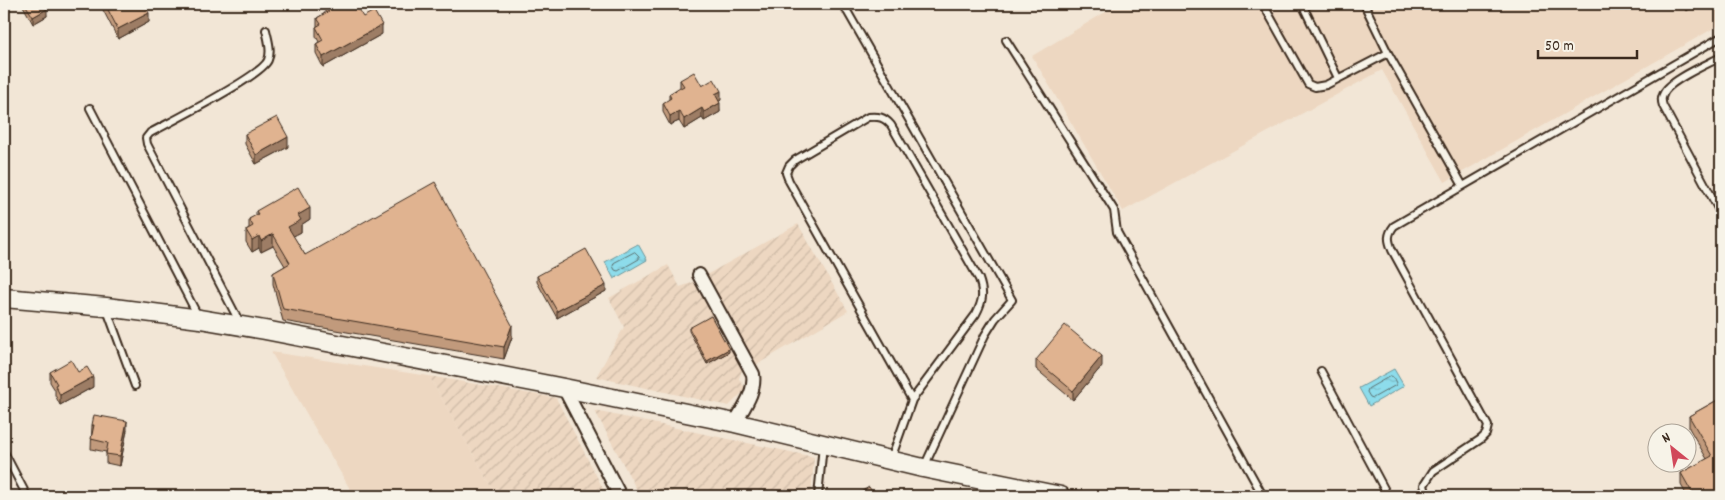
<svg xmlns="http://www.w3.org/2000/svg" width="1725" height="500" font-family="Dekko,sans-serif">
<defs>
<pattern id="industrial-furrows" width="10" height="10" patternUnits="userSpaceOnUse" patternTransform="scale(1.25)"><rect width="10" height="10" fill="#edd7c1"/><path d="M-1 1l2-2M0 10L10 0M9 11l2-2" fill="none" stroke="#ccb9a5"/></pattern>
<pattern id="water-ripples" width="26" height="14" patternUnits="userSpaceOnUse" patternTransform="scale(1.25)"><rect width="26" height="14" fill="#8ddceb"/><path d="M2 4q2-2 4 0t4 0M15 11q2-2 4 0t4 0" fill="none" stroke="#7bbdc9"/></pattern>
</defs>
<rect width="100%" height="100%" fill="#f2e6d6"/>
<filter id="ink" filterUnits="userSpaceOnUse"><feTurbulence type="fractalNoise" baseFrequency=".02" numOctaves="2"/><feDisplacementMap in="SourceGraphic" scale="10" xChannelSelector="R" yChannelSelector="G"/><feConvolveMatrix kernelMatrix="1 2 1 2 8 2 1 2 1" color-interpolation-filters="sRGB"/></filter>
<g filter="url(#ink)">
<path fill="#edd7c1" d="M1119,4H1721V24L1445,182L1382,70L1123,211L1032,56Z
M271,352L429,376L497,496H354Z"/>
<path fill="url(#industrial-furrows)" d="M798,224L848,311L756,365L706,275Z
M668,265L680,287L694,282L742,370L739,379L746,389L729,406L596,377L624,327L609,298Z
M429,376L556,398L607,496H497Z
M595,411L814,457L811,496H640Z"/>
<path fill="url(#water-ripples)" stroke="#6c9599" d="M638,244L647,260L614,279L605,262Z
M1394,369L1404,386L1369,406L1359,388Z"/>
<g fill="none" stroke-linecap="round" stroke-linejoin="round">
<path stroke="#5c7170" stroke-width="1" d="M635,252L639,256V259L618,271L615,270L613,266L614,263Z
M1391,376L1393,377L1396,383V385L1373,398L1370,397L1367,392L1368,389Z"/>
<g stroke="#3b2a1e" stroke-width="10">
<path id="service" d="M843,4L1012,300L995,319L985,335L924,467
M1263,4L1308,84L1315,87L1326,85L1388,53
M1302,4L1338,78
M1364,4L1388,53L1463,186L1721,37
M1006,40L1114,210L1117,232L1263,496
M1721,57C1708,64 1667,81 1663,95C1661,98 1662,103 1663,106L1721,214
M90,108L198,316
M107,310L135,386
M240,323L147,144L146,138L150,133C170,122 262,76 268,60C272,51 268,39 266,30
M1321,371L1388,496
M4,452L27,496
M891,459L912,400L976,314C983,301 984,293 979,279L891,125C884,117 879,116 868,117L795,160L789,166L786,173L789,181L912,400
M818,496L823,445
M1427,496L1424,485L1433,471L1481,439L1486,434L1488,426L1392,250C1388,240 1387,235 1394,226L1463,186"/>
</g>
<g stroke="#3b2a1e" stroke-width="16">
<path id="minor" d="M699,275L753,374C756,392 743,408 735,423
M564,388L620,496"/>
</g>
<g stroke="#3b2a1e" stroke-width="21">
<path id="secondary" d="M4,298L106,307L200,319L265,330L564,388L735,423L923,468L1061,496"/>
</g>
<use href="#service" stroke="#f7f3e8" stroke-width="6"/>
<use href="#minor" stroke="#f7f3e8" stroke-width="12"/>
<use href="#secondary" stroke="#f7f3e8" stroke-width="18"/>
</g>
<path fill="#c19a7c" stroke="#3b2a1e" d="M22,4H44L47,16L33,24Z
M100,4H144L149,22L118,39Z
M325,4L340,7L363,17L382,34L323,67L316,53V44L319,42L316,36V27L317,26V18L325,13Z
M1682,4H1699L1686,11Z
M680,80L702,86L721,100L719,101L720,112L704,121L702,118L684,129L679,121L670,125L663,112V103L669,100V94L680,87Z
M245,134L288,147L256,164L245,144Z
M256,211L310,219L301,225V232L293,236L305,255L512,337L504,359L283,321L273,284V273L285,266L273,246L261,252L259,248L252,252L246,242V230L249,228V219L256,216Z
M537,276L606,291L557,318L537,282Z
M689,328L729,352L707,364L689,331Z
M1036,360L1102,366L1073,400L1036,369Z
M50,372H78L93,387L60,405L55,395V390L50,382Z
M1721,398V496H1687L1681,485V473L1707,459L1689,428V416Z
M92,425L127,430L120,466L106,463V452L91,449Z"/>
<path fill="#9d7d65" stroke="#3b2a1e" d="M1686,4H1699L1686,11Z
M47,9V16L33,24V17Z
M149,13V22L118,39V29Z
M382,25V34L323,67V57Z
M721,91V100L715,104V94Z
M720,103V112L704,121V112Z
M702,108V118L684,129V119Z
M679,111V121L670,125V116Z
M288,137V147L256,164V155Z
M310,208V219L301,225V232L288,239V227L298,215Z
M273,234V246L261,252V241Z
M259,236V248L252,252V240Z
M606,285V291L557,318V311Z
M512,325V337L504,359V347Z
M729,349V352L707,364V361Z
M1102,356V366L1073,400V391Z
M93,377V387L60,405V395Z
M127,421V430L120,466V456Z"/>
<path fill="#e0b390" stroke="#3b2a1e" d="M25,4H44L47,9L33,17Z
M105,4H144L149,13L118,29Z
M325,4H339L340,7L345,4H355L363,17L374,11L382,25L323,57L316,44L323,40L316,27L321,24L317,18L329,11Z
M694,72L702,86L714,79L721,91L715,94L720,103L704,112L702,108L684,119L679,111L670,116L663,103L671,98L669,94L684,86L680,80Z
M277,117L288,137L256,155L245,134Z
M435,182L512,325L504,347L283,309L273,273L290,263L273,234L261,241L259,236L252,240L246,230L253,226L249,219L258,214L256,211L298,187L310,208L298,215L301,220L288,227L305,255Z
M586,249L606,285L557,311L537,276Z
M711,316L729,349L707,361L689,328Z
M1065,325L1102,356L1073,391L1036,360Z
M71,360L78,372L87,367L93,377L60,395L55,385L57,384L50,372Z
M1721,398V496H1694L1681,473L1712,456L1689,416Z
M94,415L127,421L120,456L106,454L108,443L91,439L94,425H92Z
M869,487L875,496H854Z"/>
</g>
<rect width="1725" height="500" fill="none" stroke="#f7f3e8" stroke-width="20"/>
<rect x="10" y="10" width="1705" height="480" fill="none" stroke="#3b2a1e" stroke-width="2" filter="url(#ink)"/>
<g transform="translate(1672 448) rotate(330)"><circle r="24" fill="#f7f3e8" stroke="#aca397"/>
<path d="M0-4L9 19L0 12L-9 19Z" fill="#d1495b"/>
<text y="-8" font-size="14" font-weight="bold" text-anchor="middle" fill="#3b2a1e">N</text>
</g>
<path d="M1538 50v8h99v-8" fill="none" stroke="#3b2a1e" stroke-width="2.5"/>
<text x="1545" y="50" font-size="15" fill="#3b2a1e" stroke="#f7f3e8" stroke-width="4" paint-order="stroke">50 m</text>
</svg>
